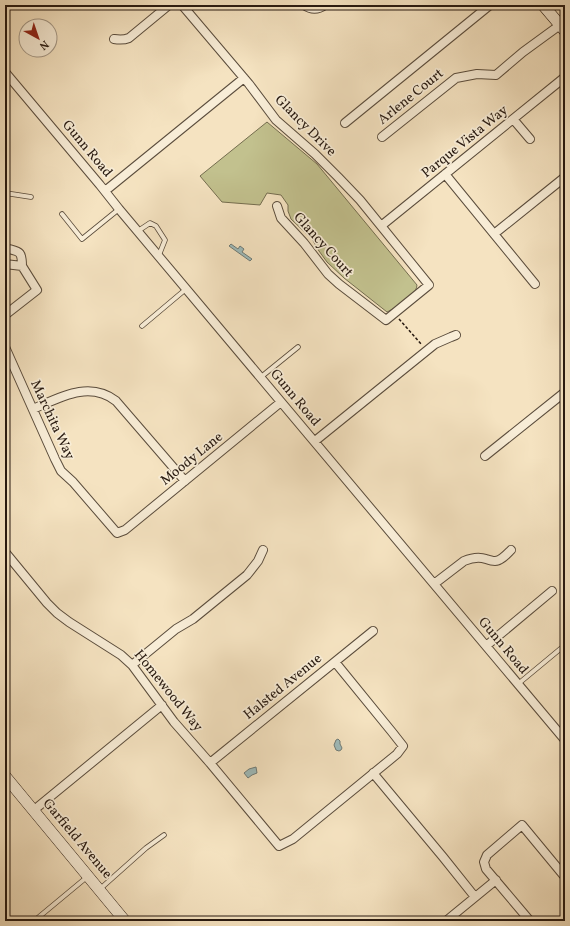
<svg xmlns="http://www.w3.org/2000/svg" width="570" height="926" font-family="Vollkorn,serif">
<rect width="100%" height="100%" fill="#f5e3c1"/>
<filter id="stains"><feTurbulence type="fractalNoise" baseFrequency=".005" numOctaves="4"/><feColorMatrix values="0 0 0 0 .2 0 0 0 0 .09 0 0 0 0 .02 0 0 0 .5 -.17"/></filter>
<radialGradient id="worn" r=".72"><stop offset=".6" stop-color="#630" stop-opacity="0"/><stop offset="1" stop-color="#630" stop-opacity=".3"/></radialGradient>
<path fill="#c2c18e" stroke="#746d4f" d="M267,122L317,164L417,285C416,297 397,307 387,312L344,278L327,262L319,251L312,239L291,219L288,211V205L281,195L267,193L260,205L222,202L200,176Z"/>
<path fill="#9fbcbc" stroke="#6f7b77" d="M231,244L238,249L240,246L244,249L242,252L252,259L250,261L229,246Z
M338,739L340,741V744L342,748L341,750L339,751L336,750L334,745L336,740Z
M256,767L257,773L252,775L248,778L244,773L249,769Z"/>
<g fill="none" stroke-linecap="round" stroke-linejoin="round">
<g stroke="#5a4c3c" stroke-width="5.5">
<path id="lane" d="M5,193L31,197
M62,214L82,239L119,209
M138,231L150,223L156,226L165,240L159,255
M142,326L186,289
M261,377L298,347
M518,684L565,645
M100,889L146,848L164,835
M18,921L19,919H37
M34,921L87,877"/>
</g>
<g stroke="#5a4c3c" stroke-width="10">
<path id="street" d="M182,5L249,84L276,120L315,154L338,177L360,200L429,285L386,320L339,284L328,274L304,243L281,218L277,206
M304,5C311,10 318,10 325,5
M114,39C120,40 124,40 129,38L169,5
M5,72L100,185L119,209L565,740
M513,119L530,139
M345,123L490,5
M382,137L456,78L477,74L496,75L523,52L560,25
M445,174L535,284
M105,191L244,78
M381,226L565,77
M494,234L565,177
M5,248C19,252 22,250 22,266L5,264
M5,315L37,290L22,266
M5,347L55,459L61,471L73,482L117,533L125,530L281,402
M33,409C59,398 89,380 116,401L185,481
M315,441L435,344L451,337L456,335
M485,456L565,392
M5,552L47,603L57,613L69,622L121,655L132,665L174,722L210,763L279,846L293,839L397,754L403,746L392,732L335,662
M434,584L464,561C471,558 478,556 486,559C489,560 492,561 495,561C501,561 507,554 511,550
M486,646L552,591
M132,665L176,629L193,619L247,575L258,561L263,550
M210,763L373,631
M373,773L443,857L475,897
M34,810L162,705
M446,921L496,880
M530,921L486,869L484,862L487,855L522,825L565,877"/>
</g>
<g stroke="#271910" stroke-width="12">
<path id="secondary" d="M543,5L565,31
M5,776L125,921"/>
</g>
<path stroke="#271910" stroke-width="1.5" stroke-dasharray="3 2" stroke-linecap="butt" d="M399,319L422,345"/>
<use href="#lane" stroke="#f8edd7" stroke-width="4"/>
<use href="#street" stroke="#f8edd7" stroke-width="8"/>
<use href="#secondary" stroke="#f8edd7" stroke-width="11"/>
</g>
<g text-anchor="middle" dominant-baseline="central" stroke-width="3.5" stroke-linejoin="round" paint-order="stroke">
<g font-size="14" fill="#271910" stroke="#f8edd7">
<text transform="translate(411 97) rotate(-39)">Arlene Court</text>
<text transform="translate(305 126) rotate(45)">Glancy Drive</text>
<text transform="translate(465 142) rotate(-39)">Parque Vista Way</text>
<text transform="translate(87 149) rotate(50)">Gunn Road</text>
<text transform="translate(323 245) rotate(48)">Glancy Court</text>
<text transform="translate(295 398) rotate(50)">Gunn Road</text>
<text transform="translate(52 420) rotate(65)">Marchita Way</text>
<text transform="translate(192 459) rotate(-39)">Moody Lane</text>
<text transform="translate(503 646) rotate(50)">Gunn Road</text>
<text transform="translate(283 687) rotate(-39)">Halsted Avenue</text>
<text transform="translate(168 691) rotate(51)">Homewood Way</text>
<text transform="translate(77 839) rotate(50)">Garfield Avenue</text>
</g>
</g>
<rect width="570" height="926" fill="none" stroke="#f5e3c1" stroke-width="20"/>
<rect x="6" y="6" width="558" height="914" fill="none" stroke="#271910" stroke-width="2"/>
<rect x="10" y="10" width="550" height="906" fill="none" stroke="#271910"/>
<g transform="translate(38 38) rotate(140)"><circle r="19" fill="#f8edd7" stroke="#a49887"/>
<path d="M0-3L7 15L0 10L-7 15Z" fill="#8f2418"/>
<text y="-6" font-size="11" font-weight="bold" text-anchor="middle" fill="#271910">N</text>
</g>
<rect width="100%" height="100%" filter="url(#stains)"/>
<rect width="100%" height="100%" fill="url(#worn)"/>
</svg>
